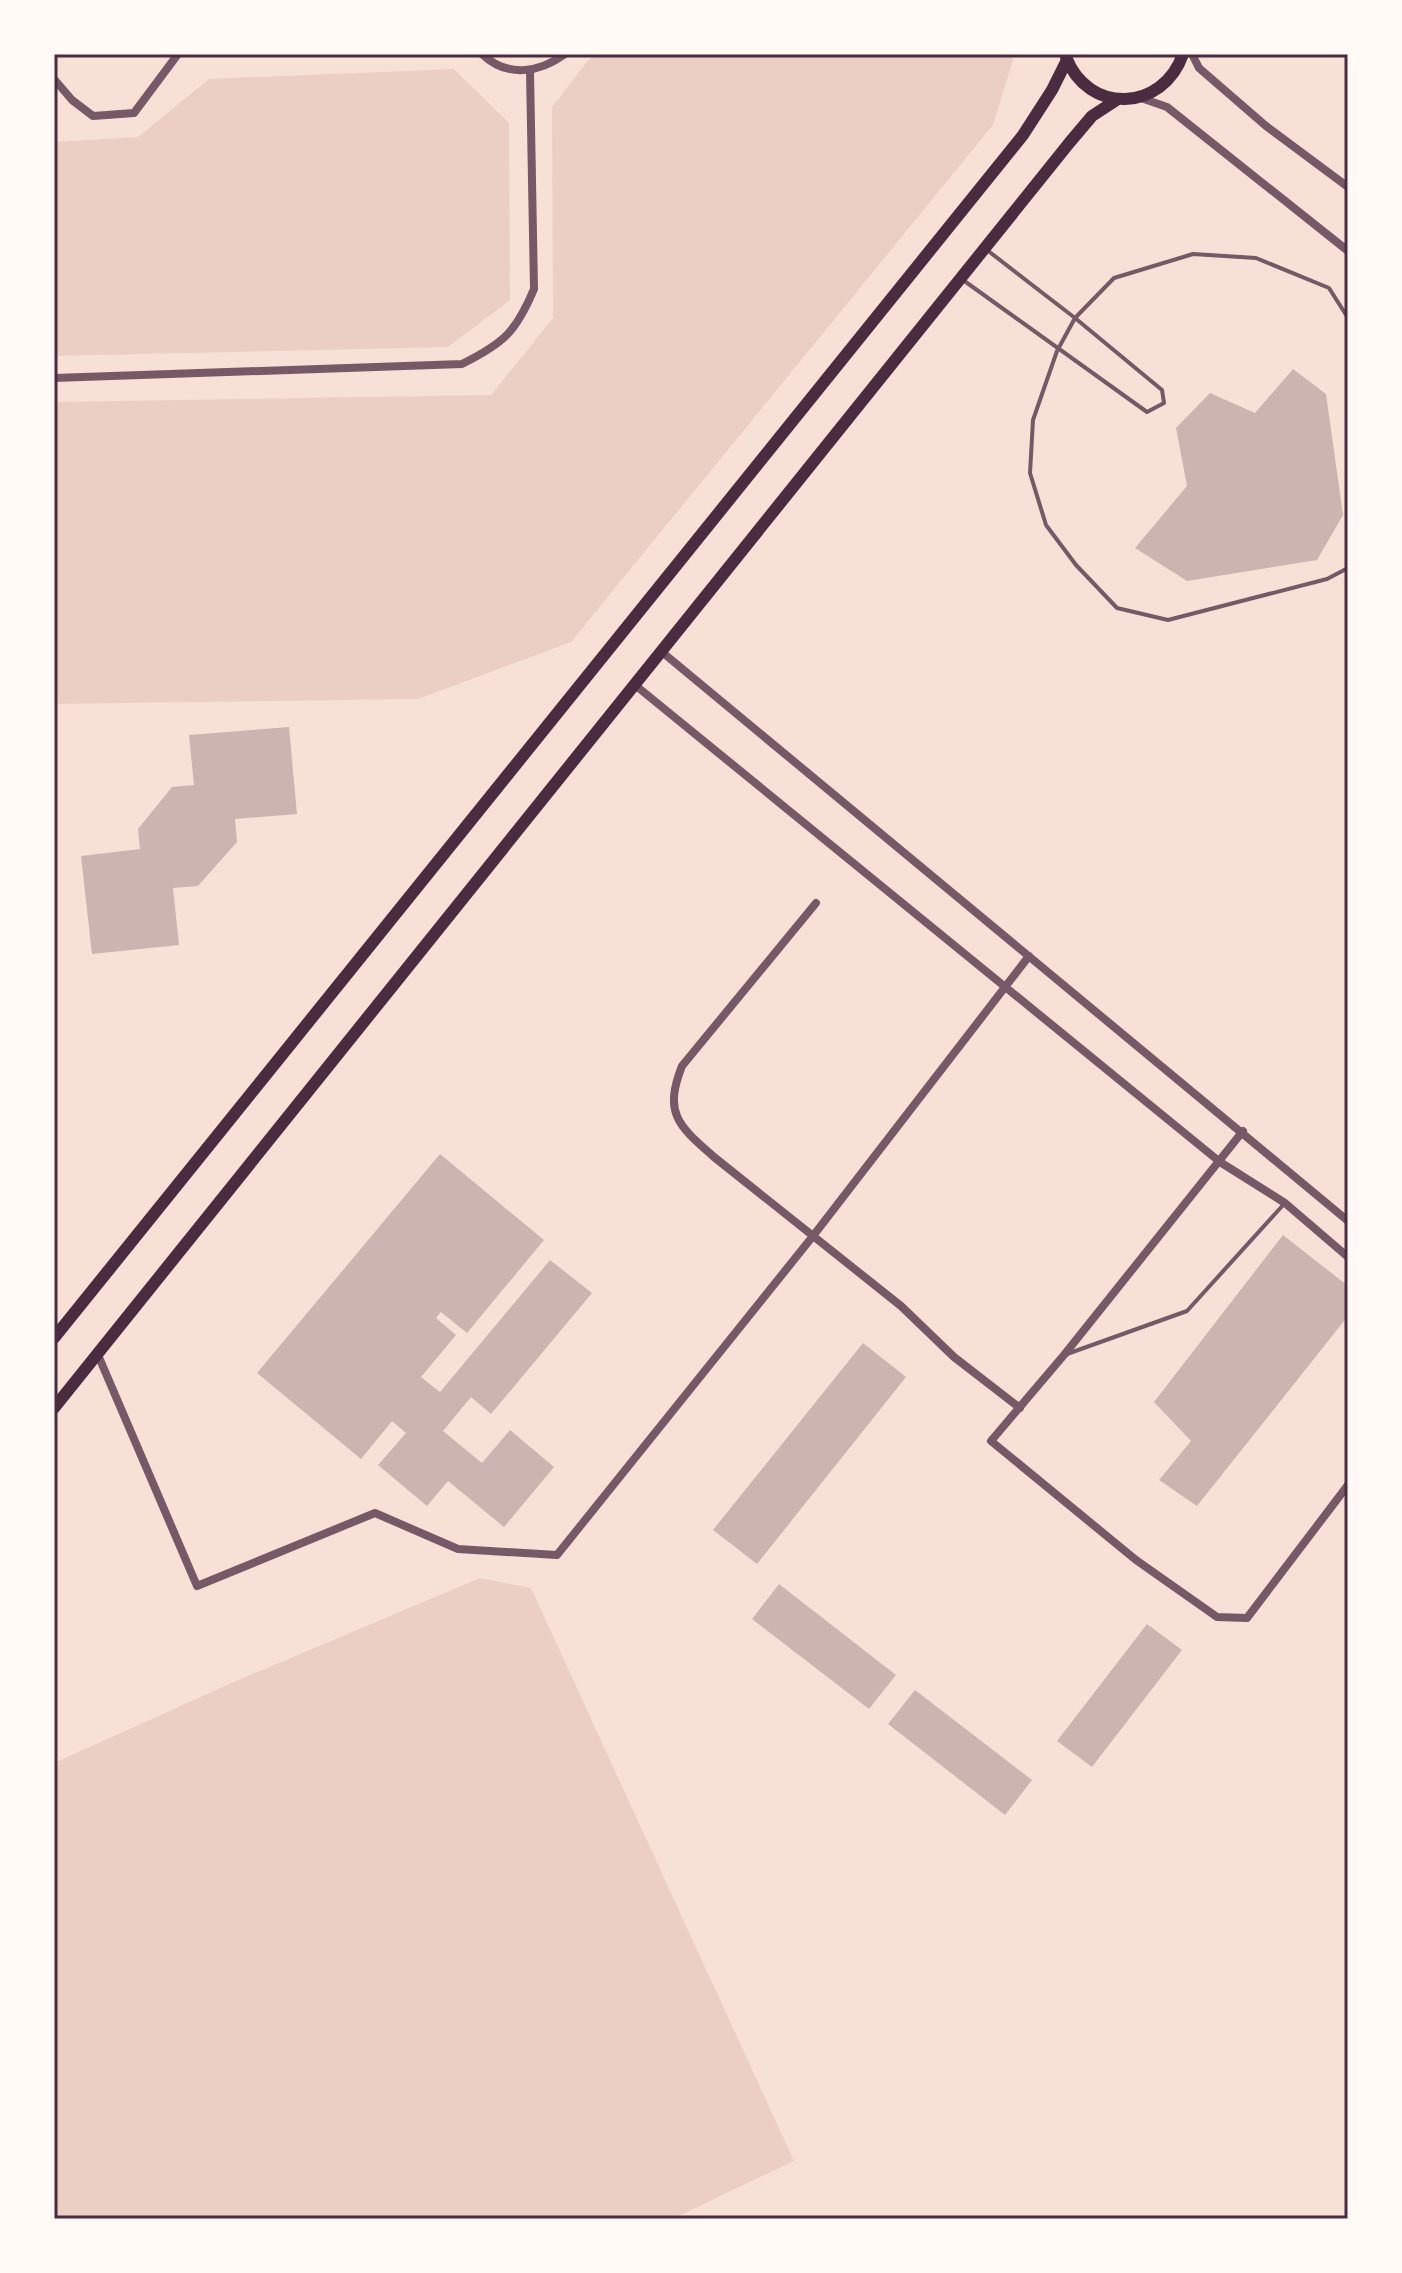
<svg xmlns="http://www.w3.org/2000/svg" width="1402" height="2273" font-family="'Public Sans',sans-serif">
<rect width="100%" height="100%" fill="#f7e1d7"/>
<path fill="#ebcfc5" d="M626,54H1011L1013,60L993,125L571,642L418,699L54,704V402L491,395L553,318L552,107L590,58Z
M454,69L509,123L510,300L448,347L54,356V142L138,137L209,79Z
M480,1578L531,1588L794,2161L672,2219H54V1763L236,1681Z"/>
<path fill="#ccb4b1" d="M1293,369L1326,394L1343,515L1317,560L1187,581L1135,548L1187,486L1176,428L1210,393L1255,413Z
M289,727L297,814L235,819L237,842L198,886L173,888L179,945L92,954L81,856L140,849L138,829L172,787L194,785L189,735Z
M440,1154L544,1240L467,1333L441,1312L436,1318L456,1335L421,1377L440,1392L550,1260L592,1293L491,1414L471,1397L443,1431L482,1463L510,1430L554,1467L504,1527L448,1481L427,1506L378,1465L406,1433L392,1421L361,1459L257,1373Z
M1283,1235L1348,1286V1316L1197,1506L1159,1480L1191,1441L1154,1402Z
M863,1343L906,1377L757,1564L713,1530Z
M779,1584L896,1675L869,1709L752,1619Z
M1147,1624L1182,1650L1092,1767L1057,1741Z
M915,1690L1032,1780L1005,1815L888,1724Z"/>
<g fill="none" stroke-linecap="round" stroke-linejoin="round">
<path stroke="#755966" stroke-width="4" d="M963,280L1147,412L1164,403L1162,390L1075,318L987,250
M1348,318L1329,288L1256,258L1193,254L1114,278L1075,318L1057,351L1033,420L1030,473L1046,525L1076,565L1117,608L1168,620L1327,579L1348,568
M1067,1354L1187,1311L1284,1204"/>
<path stroke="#755966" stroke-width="8" d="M482,54C507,78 539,73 565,54
M1192,54L1199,68L1266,126L1348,187
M54,79L72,100L93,116L134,113L178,54
M1141,98L1167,107L1348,251
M54,378L462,364C504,343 516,332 534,289L530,71
M662,652L1348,1221
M635,685L1220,1162L1285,1203L1348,1257
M816,903L682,1066C663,1114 679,1126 714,1157L901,1306L954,1357L1020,1408
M1243,1131L1064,1355L991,1441L1136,1560L1217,1617L1247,1618L1348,1485
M98,1355L197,1586L375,1513L458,1549L557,1555L813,1236L1029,956"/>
<path stroke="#4a2c40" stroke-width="12" d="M1066,57C1088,115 1163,112 1183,54
M54,1338L1023,135L1052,90L1067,60
M54,1408L1070,142L1092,116L1118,99"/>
</g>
<rect width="1402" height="2273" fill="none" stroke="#fffaf5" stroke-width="112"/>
<rect x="56" y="56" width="1290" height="2161" fill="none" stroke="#4a2c40" stroke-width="3"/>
</svg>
